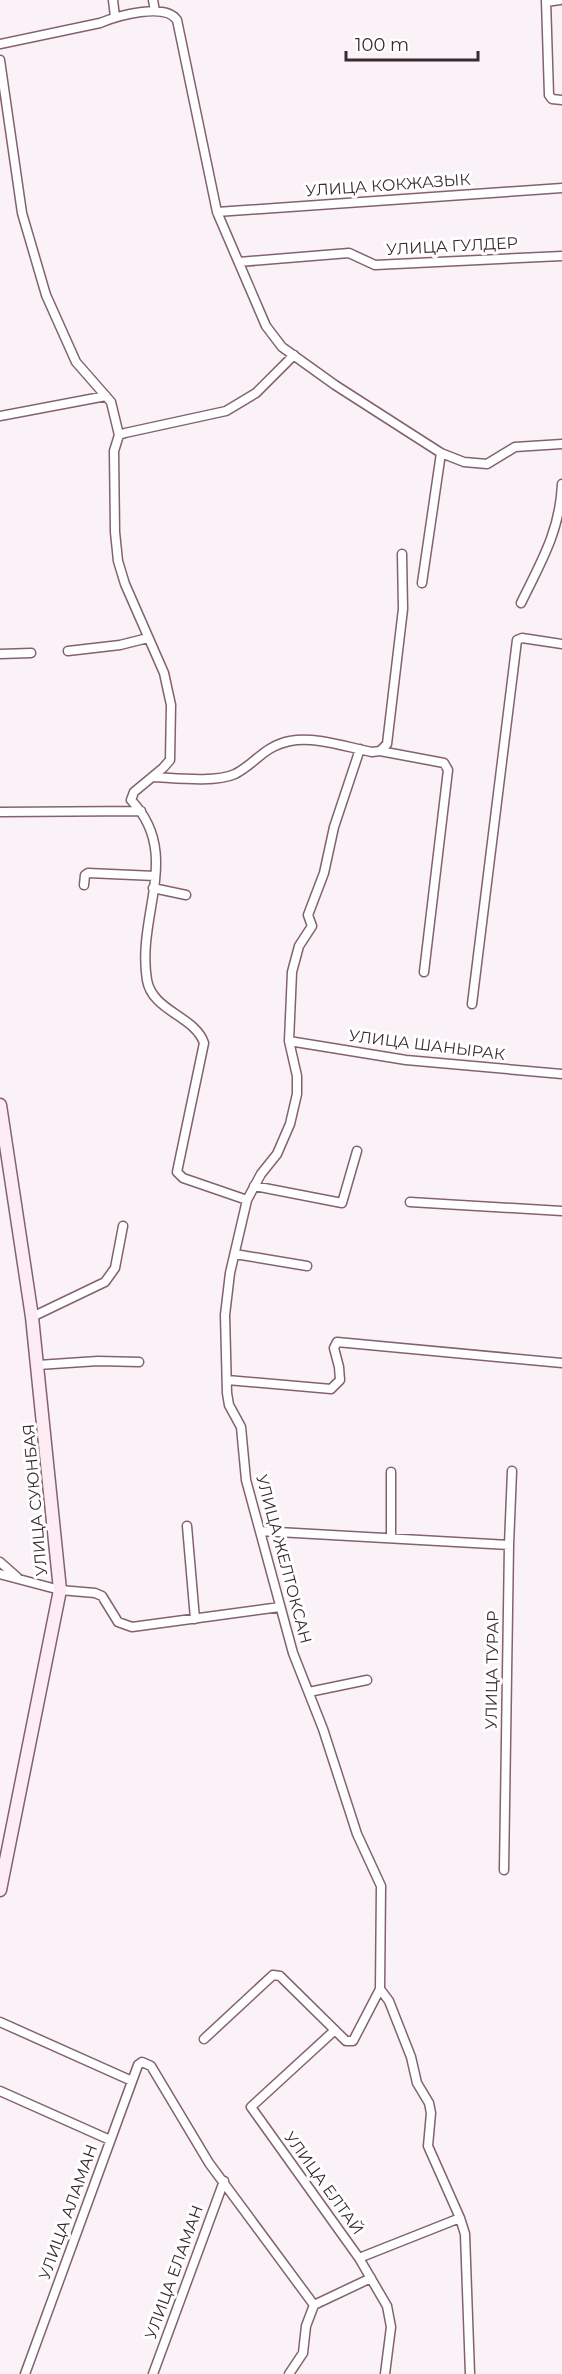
<svg xmlns="http://www.w3.org/2000/svg" width="562" height="2374" font-family="Montserrat,sans-serif">
<rect width="100%" height="100%" fill="#faf2f6"/>
<g fill="none" stroke-linecap="round" stroke-linejoin="round">
<g stroke="#836270" stroke-width="11">
<path id="street" d="M113,0L115,17
M153,0L155,11
M546,0L549,95L552,99L562,100
M546,2L560,0
M0,44L100,23C117,16 165,2 177,20L217,212L266,326L282,347L335,385L441,453L464,462L487,464L515,447L562,444
M0,60L22,213L46,295L76,362L111,402L119,435
M217,212L562,188
M239,262L349,253L375,265L562,256
M0,416L106,396
M422,583L441,453
M521,603C541,562 560,531 562,484
M68,651L120,645L148,638
M0,654L31,653
M360,749L334,827L324,873L308,915L312,926L299,946L292,972L289,1041L297,1076V1094L290,1124L277,1154L261,1174L247,1200L230,1273L225,1315L227,1393L229,1405L241,1427L246,1480L293,1653L323,1729L357,1834L381,1886L380,1989L389,2001L411,2057L417,2083L429,2103L431,2113L428,2146L460,2218L465,2234L470,2374
M380,751L444,763L448,770L424,972
M153,777C175,778 215,783 235,774C255,764 264,746 290,741C315,736 346,747 372,752L380,751L387,744L403,609L402,554
M0,812L141,811
M84,885L85,875L88,873L155,876
M153,888L186,895
M472,1004L517,640L522,638L562,644
M289,1041L406,1060L562,1074
M254,1186L342,1203L357,1151
M247,1200L183,1178L177,1172L204,1043C195,1016 152,1011 147,980C136,915 183,854 131,800L134,792L163,768L170,760L171,705L164,673L125,584L118,561L115,532L114,451L119,435L125,433L226,411L256,393L294,355
M410,1202L562,1211
M235,1254L307,1266
M32,1317L105,1282L115,1268L123,1226
M38,1365L98,1361L139,1362
M227,1380L331,1389L340,1380L339,1367L334,1348L337,1342L562,1363
M187,1526L195,1619
M260,1531L509,1545
M391,1538V1472
M0,1562L17,1577
M0,1574L60,1590L95,1593L102,1596L118,1622L132,1627L280,1607
M309,1692L367,1680
M504,1870L509,1545L512,1471
M0,2022L132,2081
M335,2030L251,2107L359,2258L387,2306L391,2327L385,2374
M204,2039L273,1975L280,1976L346,2041H353L380,1989
M0,2091L110,2140
M359,2258L460,2218
M25,2374L138,2065L142,2062L151,2066L209,2163L314,2305
M153,2374L224,2181
M289,2374L303,2353L306,2326L314,2305L371,2278"/>
</g>
<g stroke="#836270" stroke-width="15">
<path id="secondary" d="M0,1105L32,1317L60,1590L0,1890"/>
</g>
<use href="#street" stroke="#fff" stroke-width="8"/>
<use href="#secondary" stroke="#fdecf4" stroke-width="12"/>
</g>
<g text-anchor="middle" dominant-baseline="central" stroke-width="6" stroke-linejoin="round" paint-order="stroke">
<g font-size="16" fill="#392a30" stroke="#fff">
<text transform="translate(388 185) rotate(-4)">УЛИЦА КОКЖАЗЫК</text>
<text transform="translate(452 246) rotate(-3)">УЛИЦА ГУЛДЕР</text>
<text transform="translate(427 1045) rotate(7)">УЛИЦА ШАНЫРАК</text>
<text transform="translate(35 1500) rotate(-95)">УЛИЦА СУЮНБАЯ</text>
<text transform="translate(284 1559) rotate(75)">УЛИЦА ЖЕЛТОКСАН</text>
<text transform="translate(492 1670) rotate(-89)">УЛИЦА ТУРАР</text>
<text transform="translate(324 2183) rotate(54)">УЛИЦА ЕЛТАЙ</text>
<text transform="translate(68 2212) rotate(-70)">УЛИЦА АЛАМАН</text>
<text transform="translate(174 2272) rotate(-70)">УЛИЦА ЕЛАМАН</text>
</g>
</g>
<path d="M346 51v9h132v-9" fill="none" stroke="#392a30" stroke-width="3"/>
<text x="355" y="51" font-size="18" fill="#392a30" stroke="#ffffff" stroke-width="4.5" paint-order="stroke">100 m</text>
</svg>
